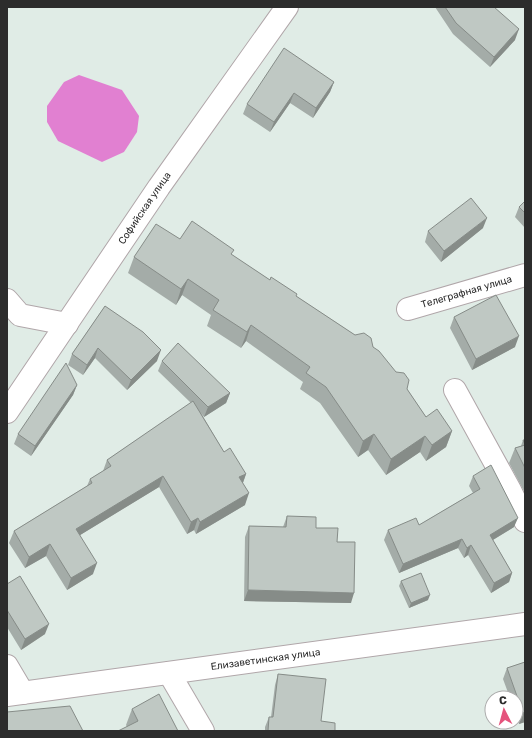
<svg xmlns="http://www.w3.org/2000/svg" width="532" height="738" font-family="Rubik,sans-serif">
<rect width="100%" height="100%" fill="#e0ece6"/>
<path fill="#e180d1" d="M79,75L122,90L139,116L137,132L124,152L102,162L58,141L47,122V106L64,82Z"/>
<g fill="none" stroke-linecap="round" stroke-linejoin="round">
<g stroke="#b0a6a9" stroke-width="24">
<g id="minor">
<path d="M7,300L20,315L67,324"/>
<path id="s1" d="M408,309L525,275"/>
<path d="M455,390L510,490L525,521"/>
<path id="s2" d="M7,412L159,187L287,7"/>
<path d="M7,666L23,693"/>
<path d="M169,673L203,731"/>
<path id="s3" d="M7,695L525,624"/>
</g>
</g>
<use href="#minor" stroke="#fff" stroke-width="22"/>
</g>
<path fill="#a4aca8" d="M435,7H494L515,40L490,67L453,34Z
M334,82L330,92L313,118L290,103L270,132L243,114L247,104Z
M525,201V228L515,217L519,207Z
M483,228L441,262L425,242L428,231Z
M180,239L232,255L270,280L296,296L373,347L407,389L426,417L452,431L446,447L426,461L420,452L386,475L368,450L358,457L320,403L300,389L303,382L246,341L241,348L207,326L211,315L182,295L176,305L128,273L134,257Z
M105,306L157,361L127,390L95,358L83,375L68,365L72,354Z
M454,317L515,347L472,370L450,328Z
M162,361L230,393L226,403L204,417L201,413L224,452L246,474L243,483L245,505L196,534L194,530L187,534L159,487L80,535L93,574L67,590L46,556L25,568L9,543L14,531L87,486L90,479L103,471L107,460L191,403L158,371Z
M77,385L73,395L31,456L14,444L18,434Z
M523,440H525V493L509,463L515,448L521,446Z
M473,476L514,527L493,540L512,573L509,582L491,593L468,555L464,558L458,548L399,573L384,540L388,530L419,525L473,493L469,486Z
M287,516L316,528L337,542L351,603L244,601L245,537L249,526L283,527Z
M401,581L428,600L409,608L399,586Z
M7,584L45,634L21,650L7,627Z
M525,662V722L519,724L516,716V698H510L503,679L507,668Z
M278,674L321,721L335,731H265V727L269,717H271L275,685Z
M132,709L178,731L127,727L126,725Z"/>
<path fill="#868c88" d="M519,29L515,40L490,67L494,57Z
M334,82L330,92L313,118L316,108Z
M294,93L290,103L270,132L274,122Z
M487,218L483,228L441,262L444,251Z
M188,279L182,295L176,305L181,289Z
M251,325L246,341L241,348L247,332Z
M519,336L515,347L472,370L476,359Z
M98,348L95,358L83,375L87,365Z
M161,350L157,361L127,390L131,380Z
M77,385L73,395L31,456L35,446Z
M230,393L226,403L204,417L208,407Z
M452,431L446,447L426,461L432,445Z
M374,434L368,450L358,457L363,441Z
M425,436L420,452L386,475L391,459Z
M246,474L242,485L239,477Z
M163,476L159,487L72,540L76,529Z
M249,493L245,505L196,534L200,522Z
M198,518L194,530L187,534L191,522Z
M518,518L514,527L486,544L490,535Z
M462,539L458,548L399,573L403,564Z
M50,544L46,556L25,568L29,557Z
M471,545L468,555L464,558L467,548Z
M97,563L93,574L67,590L71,578Z
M512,573L509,582L491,593L494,583Z
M248,590L354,593L351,603L244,601Z
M430,595L428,600L409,608L411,603Z
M49,624L45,634L21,650L25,639Z
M525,712V722L519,724L523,713Z"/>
<path fill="#bfc8c3" stroke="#868c88" d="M445,7H494L519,29L494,57L456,23Z
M284,48L334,82L316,108L294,93L274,122L247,104Z
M471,198L487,218L444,251L428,231Z
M525,201V213L519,207Z
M192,221L234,250L231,254L270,280L271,277L297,294L296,296L355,335L364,333L371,338L373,347L379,351L396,372L404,373L409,380L407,389L426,417L437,409L452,431L432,445L425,436L391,459L374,434L363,441L326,387L306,373L310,367L251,325L247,332L213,310L219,300L188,279L181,289L134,257L156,224L180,239Z
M496,295L519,336L476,359L454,317Z
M105,306L143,332L161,350L131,380L98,348L87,365L72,354Z
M178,343L230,393L208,407L162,361Z
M66,363L77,385L35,446L18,434Z
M193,401L224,452L230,448L246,474L239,477L249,493L200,522L198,518L191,522L163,476L76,529L97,563L71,578L50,544L29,557L14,531L92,483L90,479L111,466L107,460Z
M523,440H525V468L515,448L525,445Z
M491,465L518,518L490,535L512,573L494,583L471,545L467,548L462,539L403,564L388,530L416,518L419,525L480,489L473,476Z
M287,516L316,517V528H338L337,542H355L354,593L248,590L249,526L286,527Z
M421,573L430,595L411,603L401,581Z
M20,576L49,624L25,639L7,610V584Z
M525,662V712L523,713L507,668Z
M278,674L326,679L321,721L335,723V731H268L269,717H273Z
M159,694L178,731H118L138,721L132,709Z
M70,706L83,731H7V712Z"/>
<g text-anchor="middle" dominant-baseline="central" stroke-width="3.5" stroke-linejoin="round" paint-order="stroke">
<g font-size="10" fill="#2c2c2c" stroke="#fff">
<text stroke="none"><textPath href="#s2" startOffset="246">Софийская улица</textPath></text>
<text stroke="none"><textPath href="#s1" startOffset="61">Телеграфная улица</textPath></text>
<text stroke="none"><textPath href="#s3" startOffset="261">Елизаветинская улица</textPath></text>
</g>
</g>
<rect width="532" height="738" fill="none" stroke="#2c2c2c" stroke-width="16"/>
<g transform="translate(504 710) rotate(354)"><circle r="19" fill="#ffffff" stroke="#ababab"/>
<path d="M0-3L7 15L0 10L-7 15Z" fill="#e5547d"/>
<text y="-6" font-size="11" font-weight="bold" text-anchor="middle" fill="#2c2c2c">С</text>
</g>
</svg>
